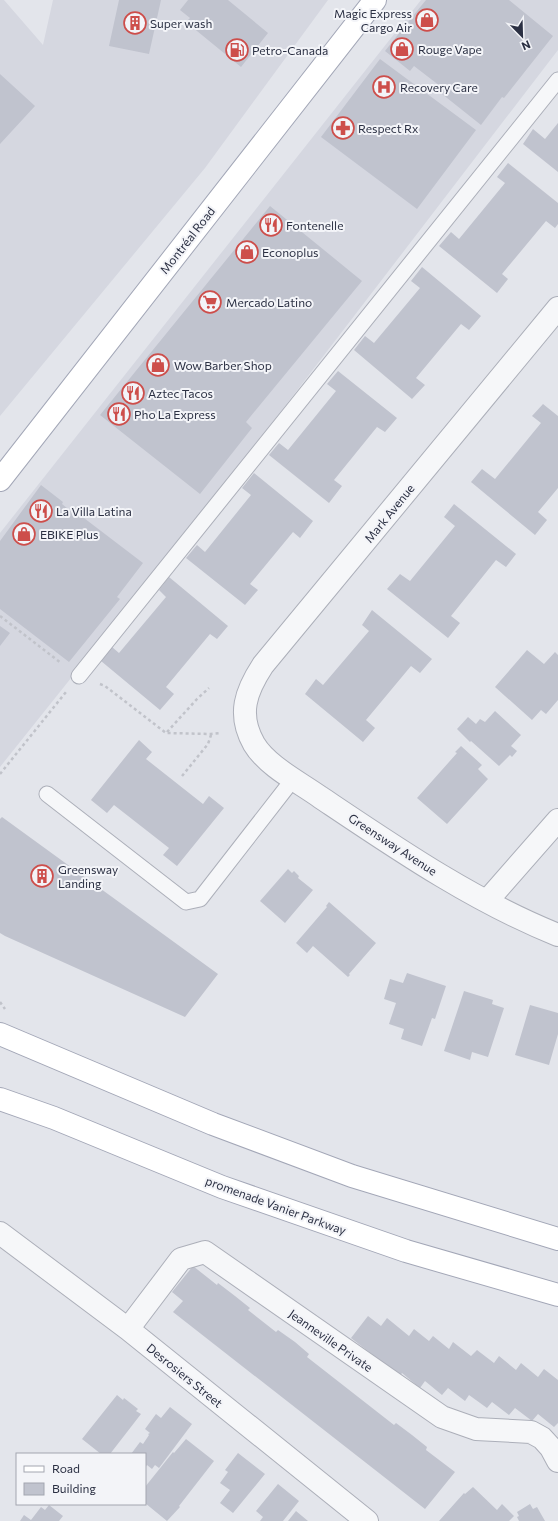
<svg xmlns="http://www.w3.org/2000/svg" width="558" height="1521" font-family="Commissioner,sans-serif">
<rect width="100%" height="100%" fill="#e3e5eb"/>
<path fill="#d5d7e0" d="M0,0H4L43,45L53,0H328L205,168L0,416Z
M421,0H558V50L210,504L0,767V533Z"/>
<path fill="#c0c3ce" d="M119,0H161L149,54L109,46Z
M188,0H228L268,33L241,67L186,22L190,18L180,10Z
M426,0H509L553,36L504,98L502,97L481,125L437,90L440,86L414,66L410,71L385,51L404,27L406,29L410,24L408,22Z
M380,59L476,130L417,209L321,137Z
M0,74L35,106L0,144Z
M558,123V172L523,144L533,129L545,139Z
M508,163L558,203V224L555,228L546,221L502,274L508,279L497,293L439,246L451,232L459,239L505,183L497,177Z
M270,206L362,281L246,422L252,428L200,494L100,415Z
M422,267L481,316L469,330L461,324L416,378L425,385L412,399L354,350L365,336L374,343L420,288L411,281Z
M338,371L397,418L385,432L377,427L334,480L342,486L329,503L269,455L279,443L288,450L336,391L327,384Z
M543,404L558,416V488L538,512L547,520L535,535L471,482L482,469L495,479L541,423L532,416Z
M254,473L313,521L300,538L293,532L250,584L258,590L245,605L186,558L197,545L205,552L251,495L242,488Z
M41,485L63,502L62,504L78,517L80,515L143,563L117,597L120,599L69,662L0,609V541Z
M454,504L516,554L506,567L496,560L451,616L460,623L448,638L387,589L400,574L410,581L455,526L444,517Z
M169,577L228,626L217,639L210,634L166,687L174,694L160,710L101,661L112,647L119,653L166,597L159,590Z
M372,610L432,659L420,673L411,666L366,720L375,728L363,742L305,694L316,679L323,685L369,631L362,625Z
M0,626L10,633L0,646Z
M527,650L544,664L555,652L558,655V700L546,714L541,710L532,720L495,687Z
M495,711L521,735L511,746L517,751L512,757L510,755L499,766L471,741L470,742L457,729L468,717L476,724L480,719L485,722Z
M139,740L152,752L146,759L203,804L209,796L224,808L177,866L163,855L169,848L114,805L107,813L91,800Z
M461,746L482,765L478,769L488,779L447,824L417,798L457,753L455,752Z
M2,817L218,974L185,1017L5,936L0,933V819Z
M288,869L292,873L294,871L299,876L298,878L313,890L285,923L260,901Z
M329,902L376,943L349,974L350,975L348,977L313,946L307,953L296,943L327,907L326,906Z
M407,973L446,986L435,1019L432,1018L422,1046L401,1039L404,1029L389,1024L396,1003L384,999L390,979L403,983Z
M464,991L493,1000L492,1004L504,1008L488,1057L472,1052L470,1060L444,1051Z
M530,1005L558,1013V1034L549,1065L515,1055Z
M193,1266L217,1285L218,1283L235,1296L250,1308L248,1310L276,1332L278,1330L295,1342L309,1354L307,1357L394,1425L396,1423L412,1435L427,1447L426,1450L455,1472L425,1509L173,1312L183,1301L172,1292Z
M368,1316L381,1326L387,1318L409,1336L414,1329L429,1341L433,1336L449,1349L453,1342L471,1356L477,1350L494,1363L499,1356L516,1370L521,1363L538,1377L544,1369L558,1380V1423L554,1427L538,1414L532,1421L515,1408L509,1415L492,1402L487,1408L469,1395L465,1401L448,1388L442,1395L425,1381L420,1388L402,1373L400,1376L351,1338Z
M117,1395L123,1400L124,1398L138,1409L136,1411L141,1414L110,1454H101L82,1439Z
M170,1407L192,1424L159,1468L155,1465L152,1469L147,1465L145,1468V1454H131L140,1442L143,1444L149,1435L148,1434L150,1433L145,1429L156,1414L161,1418Z
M186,1439L214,1461L179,1506L180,1507L167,1521L145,1503V1487L173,1452L174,1453Z
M238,1453L265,1474L233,1513L220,1503L230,1490L220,1483L228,1472L225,1470Z
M278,1484L299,1501L283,1521H260L263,1517L256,1511Z
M473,1487L497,1510L502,1504L514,1516L509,1521H439L464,1493L465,1494Z
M530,1504L533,1509L537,1507L545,1521H519L517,1517L519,1516L517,1512Z
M49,1505L63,1516L59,1521H20L24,1515L31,1520L41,1507L45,1510Z
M296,1511L308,1521H288Z"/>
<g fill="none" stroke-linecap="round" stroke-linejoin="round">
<g stroke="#acafb9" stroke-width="17">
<path id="service" d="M79,676L558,80
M47,794L186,902L200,899L294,778"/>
</g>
<g stroke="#acafb9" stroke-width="24">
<path id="minor" d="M558,308L263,665C246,691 237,714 254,744C267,766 299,782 320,797C396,848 473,901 558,935
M487,901L558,820
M0,1233L128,1329L367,1521
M128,1329L181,1259L205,1252L442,1417L476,1429L531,1432L542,1438L551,1448L558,1461"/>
</g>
<g stroke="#a3a7b7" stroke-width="24">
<path id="primary" d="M0,480L375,0
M0,1034L213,1124L352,1176L558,1239
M0,1099L54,1118L222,1187L406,1251L558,1295"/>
</g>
<path stroke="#c1c3ca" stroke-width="2.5" stroke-dasharray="3 3" stroke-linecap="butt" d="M0,616L61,663
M100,684L105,686L166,733L211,734L221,733
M167,732L197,699L209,688
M0,774L66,692
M182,776L208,744L211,735
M0,1002L5,1009"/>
<use href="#service" stroke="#f6f7f9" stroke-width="15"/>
<use href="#minor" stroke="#f6f7f9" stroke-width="22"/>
<use href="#primary" stroke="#fff" stroke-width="22"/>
</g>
<defs>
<g id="shop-ring" transform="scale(1.15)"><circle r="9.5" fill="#f3f4f8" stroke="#cd4e4b" stroke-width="1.5"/><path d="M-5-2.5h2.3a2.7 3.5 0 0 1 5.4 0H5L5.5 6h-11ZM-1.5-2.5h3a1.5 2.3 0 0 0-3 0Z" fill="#cd4e4b"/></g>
<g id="building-ring" transform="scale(1.15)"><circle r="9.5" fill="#f3f4f8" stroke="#cd4e4b" stroke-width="1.5"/><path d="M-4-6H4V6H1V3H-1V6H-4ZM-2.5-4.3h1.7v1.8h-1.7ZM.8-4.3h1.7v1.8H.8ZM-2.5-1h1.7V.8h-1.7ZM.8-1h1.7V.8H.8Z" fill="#cd4e4b"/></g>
<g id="fuel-ring" transform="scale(1.15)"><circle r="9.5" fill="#f3f4f8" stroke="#cd4e4b" stroke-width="1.5"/><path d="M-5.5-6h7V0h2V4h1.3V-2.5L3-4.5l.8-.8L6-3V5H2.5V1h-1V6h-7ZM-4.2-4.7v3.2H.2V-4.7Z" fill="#cd4e4b"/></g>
<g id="hospital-ring" transform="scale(1.15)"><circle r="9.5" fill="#f3f4f8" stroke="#cd4e4b" stroke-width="1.5"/><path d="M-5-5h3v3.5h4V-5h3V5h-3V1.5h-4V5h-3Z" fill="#cd4e4b"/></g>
<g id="pharmacy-ring" transform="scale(1.15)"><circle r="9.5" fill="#f3f4f8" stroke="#cd4e4b" stroke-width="1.5"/><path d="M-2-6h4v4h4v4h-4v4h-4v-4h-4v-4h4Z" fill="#cd4e4b"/></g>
<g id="restaurant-ring" transform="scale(1.15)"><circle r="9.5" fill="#f3f4f8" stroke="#cd4e4b" stroke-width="1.5"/><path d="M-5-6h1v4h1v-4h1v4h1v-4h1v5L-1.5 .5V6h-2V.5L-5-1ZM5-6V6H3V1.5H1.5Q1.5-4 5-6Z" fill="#cd4e4b"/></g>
<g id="supermarket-ring" transform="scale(1.15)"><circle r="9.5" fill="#f3f4f8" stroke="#cd4e4b" stroke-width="1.5"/><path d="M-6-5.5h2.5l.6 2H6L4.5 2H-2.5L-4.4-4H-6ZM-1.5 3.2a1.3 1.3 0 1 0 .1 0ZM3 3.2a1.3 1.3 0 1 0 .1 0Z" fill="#cd4e4b"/></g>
</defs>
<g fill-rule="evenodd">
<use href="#shop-ring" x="427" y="20"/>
<use href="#building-ring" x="135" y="23"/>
<use href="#shop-ring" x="402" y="49"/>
<use href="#fuel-ring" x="237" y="50"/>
<use href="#hospital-ring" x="384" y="87"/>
<use href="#pharmacy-ring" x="343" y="128"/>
<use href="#restaurant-ring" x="271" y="225"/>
<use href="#shop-ring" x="247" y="252"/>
<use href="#supermarket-ring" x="210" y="302"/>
<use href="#shop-ring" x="158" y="365"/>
<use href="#restaurant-ring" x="133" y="393"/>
<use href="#restaurant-ring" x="119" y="414"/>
<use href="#restaurant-ring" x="41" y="511"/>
<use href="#shop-ring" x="24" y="534"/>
<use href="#building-ring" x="42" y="876"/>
</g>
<g text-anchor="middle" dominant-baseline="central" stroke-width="4" stroke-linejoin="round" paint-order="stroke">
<g font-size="12" fill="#2b3043" stroke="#f3f4f8" text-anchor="start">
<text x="412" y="13" text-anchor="end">Magic Express<tspan x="412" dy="14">Cargo Air</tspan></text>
<text x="150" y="23">Super wash</text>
<text x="418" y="49">Rouge Vape</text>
<text x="252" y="50">Petro-Canada</text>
<text x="400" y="87">Recovery Care</text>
<text x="358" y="128">Respect Rx</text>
<text x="286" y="225">Fontenelle</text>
<text x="262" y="252">Econoplus</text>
<text x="226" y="302">Mercado Latino</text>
<text x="174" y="365">Wow Barber Shop</text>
<text x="148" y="393">Aztec Tacos</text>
<text x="134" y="414">Pho La Express</text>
<text x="56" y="511">La Villa Latina</text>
<text x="40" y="534">EBIKE Plus</text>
<text x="58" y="869">Greensway<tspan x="58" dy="14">Landing</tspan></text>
</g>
<g font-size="12" fill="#2b3043" stroke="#f3f4f8">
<text transform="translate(187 240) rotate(-52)">Montréal Road</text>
<text transform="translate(389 513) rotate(-51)">Mark Avenue</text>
<text transform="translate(393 844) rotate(33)">Greensway Avenue</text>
<text transform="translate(276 1205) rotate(20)">promenade Vanier Parkway</text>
<text transform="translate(331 1340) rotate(35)">Jeanneville Private</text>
<text transform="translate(185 1375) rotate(39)">Desrosiers Street</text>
</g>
</g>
<rect x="16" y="1453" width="130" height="52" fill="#f3f4f8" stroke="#a3a6b0"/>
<rect x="24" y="1466" width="20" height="6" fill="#ffffff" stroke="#a3a6b0"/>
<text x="52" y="1473" font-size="12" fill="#2b3043">Road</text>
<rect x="24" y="1483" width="20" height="12" fill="#c0c3ce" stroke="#a3a6b0"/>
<text x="52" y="1493" font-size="12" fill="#2b3043">Building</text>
<g transform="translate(522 36) rotate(157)" stroke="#f3f4f8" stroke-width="3" paint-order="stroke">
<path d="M0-3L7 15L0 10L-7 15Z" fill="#2b3043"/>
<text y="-6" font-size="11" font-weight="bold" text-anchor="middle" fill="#2b3043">N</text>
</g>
</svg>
